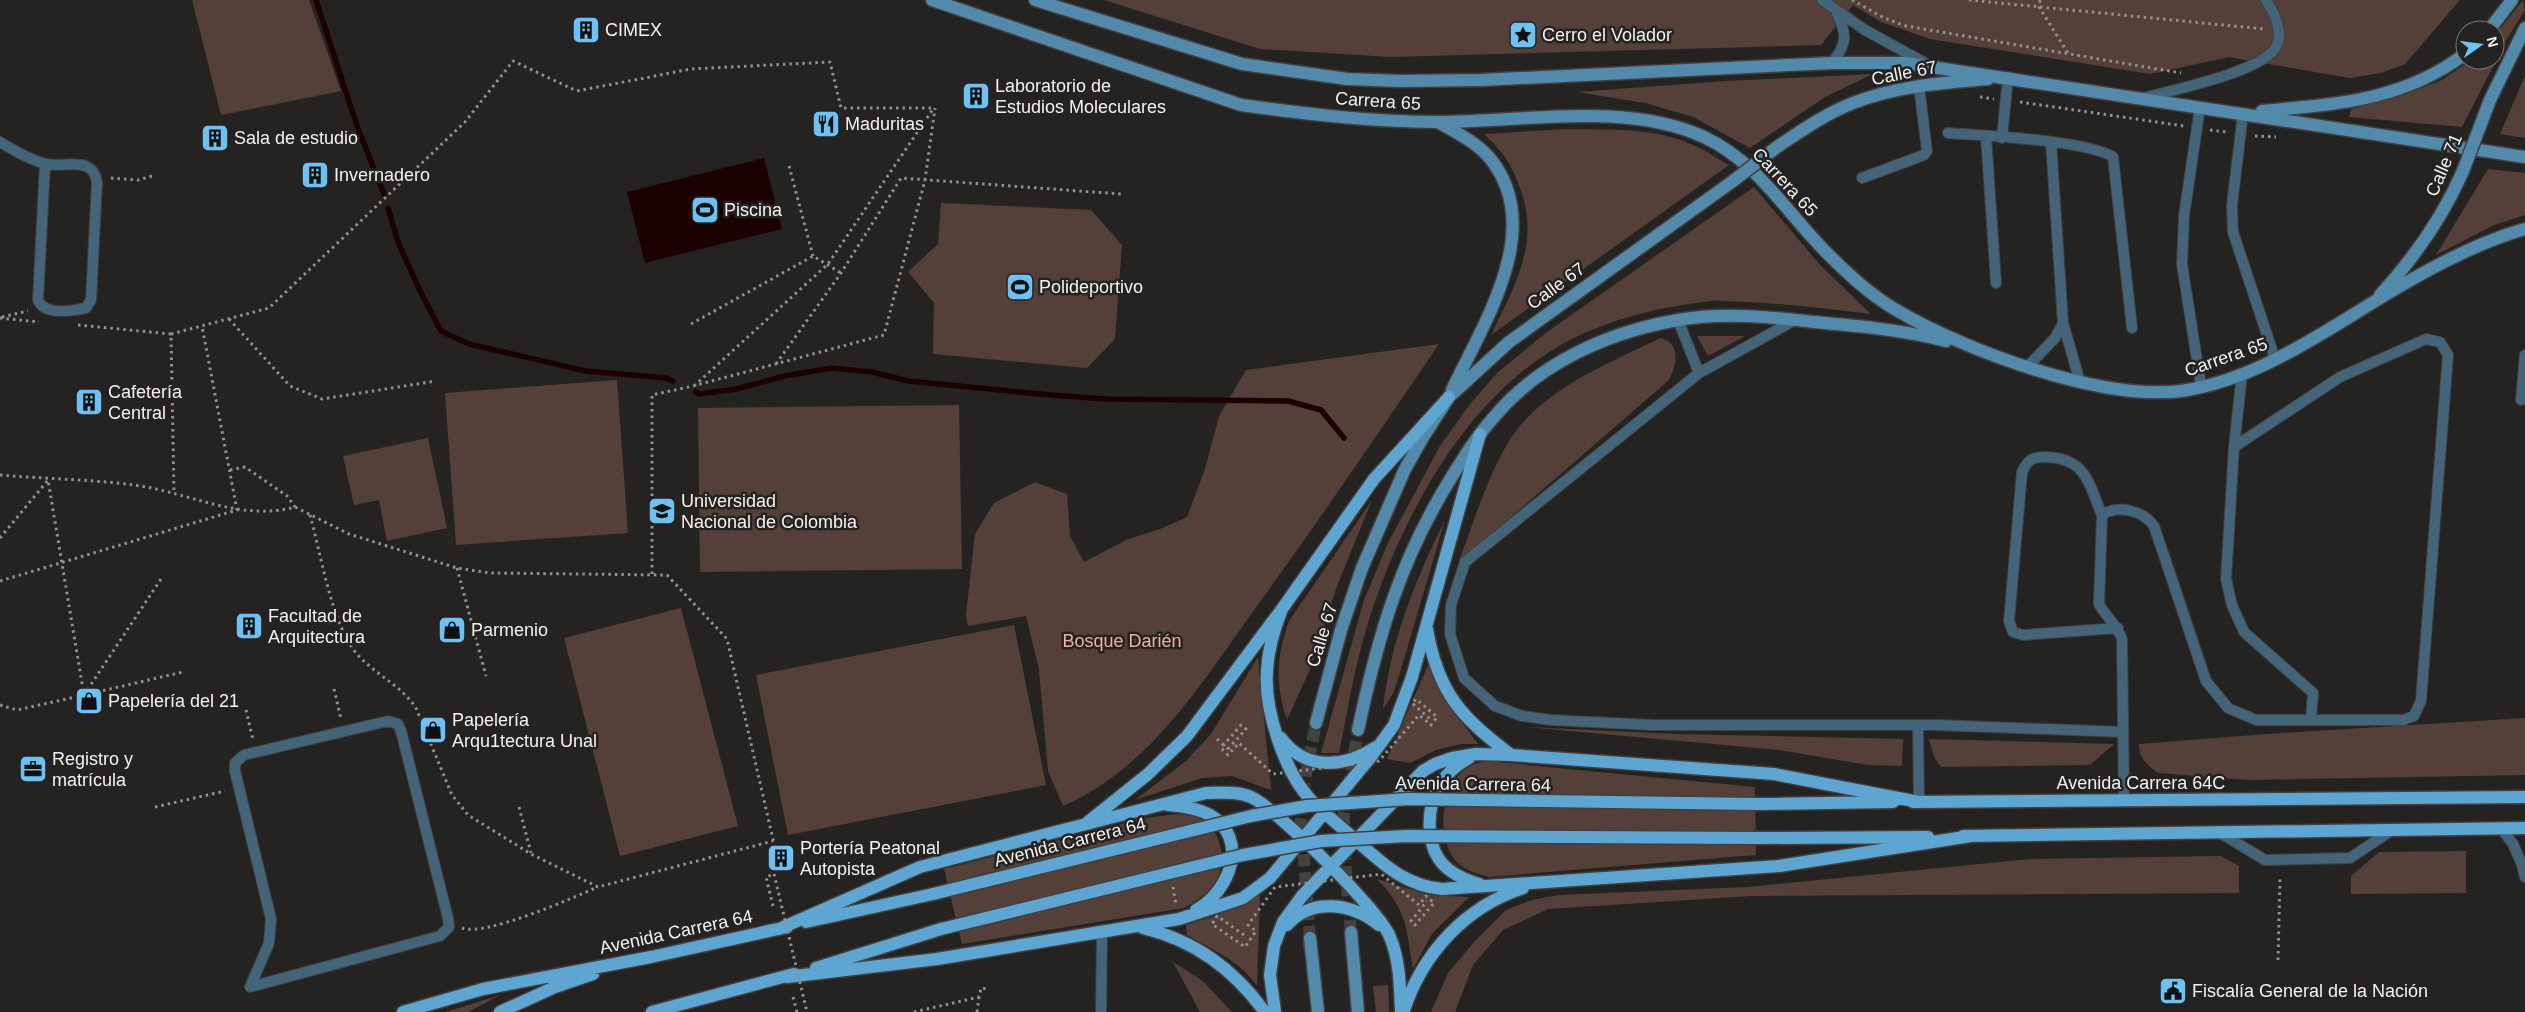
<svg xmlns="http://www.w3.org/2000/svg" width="2525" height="1012" font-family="Helvetica,sans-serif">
<rect width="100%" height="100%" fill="#252322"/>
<path fill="#544038" d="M192,0H309L341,91L221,115Z
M1104,0H2460L2405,64L2381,73L2350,78L2229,57L2150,74L1930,39L1881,22L1853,5L1821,45L1390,57L1260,49Z
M2523,0L2525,10L2506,41L2462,127L2349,117L2351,109L2401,96L2442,80L2471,60H2495V35Z
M1873,74L1825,97L1750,148L1693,117L1645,103L1577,92L1726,81Z
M2525,77V138L2500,134L2524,78Z
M1568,129C1611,130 1656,127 1695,146C1707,151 1718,159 1729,165L1491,335C1514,287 1540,244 1521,191C1511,163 1505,154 1484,134Z
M2488,169L2525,173V215L2494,225L2436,255Z
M1754,187L1821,266L1871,314C1830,309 1789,304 1747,302C1736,302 1723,300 1711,301C1666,306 1617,317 1576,337C1470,388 1403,513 1369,620C1355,664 1348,709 1339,753H1321L1364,600L1388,543L1440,446L1470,404L1498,372L1547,332Z
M941,203L1091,210L1122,245L1115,339L1087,368L933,354L934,303L908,272L938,244Z
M1697,336H1745L1708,356Z
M1661,338C1681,343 1677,365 1669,380L1458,563C1474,523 1486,479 1508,443C1537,392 1610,362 1661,338Z
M1439,344C1381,429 1323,515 1262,599C1206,676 1153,767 1063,806L1048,771L1039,670L1026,616L968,626L966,615L975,534L994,503L1035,482L1067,494L1070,536L1084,562L1126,540L1160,529L1187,517L1205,469L1219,416L1246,370Z
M617,380L628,533L456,545L445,393Z
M959,405L962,569L700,572L698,408Z
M428,438L447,528L387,541L379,500L354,505L343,456Z
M1372,500L1337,586L1310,669L1287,720C1275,682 1276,659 1289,621Z
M1445,520L1399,676L1393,694L1383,709C1390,643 1415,580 1445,520Z
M681,608L738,826L620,856L564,638Z
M1014,625L1046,785L788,835L756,675Z
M1258,657L1271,790L1232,776L1202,778L1135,800L1186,761L1211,734Z
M1429,663L1442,695L1478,744H1461L1436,750L1410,763L1387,759Z
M2525,718V775L2249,780L2158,773C2147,765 2139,758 2139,744L2280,733Z
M1526,727L1676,734L1903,739L1902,766L1868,765L1779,750Z
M1929,739L2114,744L2090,765L1941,767L1934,757Z
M1486,761L1755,787L1756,855L1489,877C1478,874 1463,870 1455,860C1436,835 1441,789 1465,769C1470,764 1480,763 1486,761Z
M1178,814C1185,815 1195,816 1201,819C1221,830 1226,858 1218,877C1212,891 1196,901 1184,908L962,944L944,869L1145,818Z
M2466,851V893L2351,894V876L2379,852Z
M2221,856L2239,866V893L1751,896L1548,909L1503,930L1473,965L1455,1012H1431L1448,973L1474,942L1506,910L1532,900L1559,895L1748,887L2030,859Z
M1377,879L1429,895L1469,897L1432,934L1413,969C1406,928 1408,911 1377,879Z
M1260,892L1257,986C1240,961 1213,950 1187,935L1186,925C1212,917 1238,910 1260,892Z
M1173,962L1203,981L1232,1012H1200Z
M1388,985L1389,1012H1376L1373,986Z
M500,995L468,1012H446Z"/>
<path fill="#1b0200" d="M764,158L782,229L645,263L627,192Z"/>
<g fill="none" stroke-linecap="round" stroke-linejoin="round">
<path stroke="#1b0200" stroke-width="5.5" d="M316,0L357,126L384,194
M388,208L398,242L420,291L441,331L469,344L586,371L666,378L673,381
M696,392L699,394L736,389L785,376L832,368L872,372L908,381L1050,395L1107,399L1288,401L1321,410L1344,438"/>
<path stroke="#444241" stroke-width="12" stroke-dasharray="12 6" stroke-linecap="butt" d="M1351,932L1344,849V814L1358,730
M1310,938L1301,820L1305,779L1316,723"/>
<g stroke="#42403f" stroke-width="12">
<path id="lane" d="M1822,0L1865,30L1925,63
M1832,63C1848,43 1847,34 1836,11
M2144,98C2172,90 2262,72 2276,47C2284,33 2274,12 2266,0
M2200,107L2184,216L2182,264L2201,386
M2243,113L2232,205L2233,232L2275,359
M1948,133C1984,136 2087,140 2113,157L2132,328
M1986,136L1996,283
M2002,138L2008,77
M0,142C13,150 30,160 46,164C66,168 92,155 97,182L91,300L86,308C72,311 44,316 38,300L45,164
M2051,142L2063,323L2080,382
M1862,178L1924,155L1927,151L1919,86
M1678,320L1699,373
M1795,320L1699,373L1465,562L1451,605L1450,634L1464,678L1495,706L1522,716L1551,720L1653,725H1937L2123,732
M2028,366L2055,338L2063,323
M2242,374L2234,447L2226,579L2232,605L2244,632L2313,693L2311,720
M2521,400L2525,355
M2102,515C2088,482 2086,458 2045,457C2031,457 2028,460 2022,472L2009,621L2013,632L2023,635L2118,628
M388,721L398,724L401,731L448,918L449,927L440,936L250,987L269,943L271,919L235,771V763L244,755Z
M1918,725L1919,802
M2124,801L2122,639C2117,625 2106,617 2099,604L2102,515C2119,504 2143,511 2154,526L2206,681L2228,708L2256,720H2403L2414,716L2421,701L2448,355L2440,342L2426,339L2340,377L2234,447
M2501,828L2513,844L2522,865H2525
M2222,834L2265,860L2350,858L2392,830
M2522,865L2525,877
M1101,1012L1102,932"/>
</g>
<g stroke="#42403f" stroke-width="15">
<path id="secondary" d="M932,0L1241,105C1306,114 1372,122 1438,122C1523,122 1625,101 1704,137C1760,163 1789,217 1832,258C1852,278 1873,297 1898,311C1966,351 2102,401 2181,391C2251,381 2313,339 2372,303C2417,275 2474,243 2525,229
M1035,0L1242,64L1347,79L1400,81L1481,80L1832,63H1905L2525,157
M2489,30L2512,0
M2490,100L2525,28
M2262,111C2337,104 2402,101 2465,54
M1438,122C1455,132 1474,141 1488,156C1548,226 1484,322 1452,390
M1777,147C1801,131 1825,114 1853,103C1896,86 1942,83 1988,79
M2380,295C2415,257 2442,219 2463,171
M1316,723L1341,630L1362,568L1405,469L1422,439L1449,397L1509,342L1733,181
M1358,730C1378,636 1400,560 1451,478C1464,457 1477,436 1494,417C1540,362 1609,332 1678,320C1723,312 1769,317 1814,322C1859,326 1903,330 1946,341
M1351,932L1358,1012
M1310,938L1318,1012"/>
</g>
<g stroke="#42403f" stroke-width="15">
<path id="primary" d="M1282,609C1274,629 1268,649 1267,671C1264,709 1284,771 1310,799C1325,814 1342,828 1358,842C1384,865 1406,886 1442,889L1779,866L1971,836
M1427,629C1438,693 1461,717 1511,755
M1281,738C1305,771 1345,768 1376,747
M1469,758C1441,773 1427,799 1430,832C1431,839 1432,847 1436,854C1444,871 1462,879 1479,884
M1913,802L2525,797
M1757,804L1893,802
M1168,805C1182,806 1197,808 1210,815C1250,839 1230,891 1196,910
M1088,822L1148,774L1187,736L1282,609L1374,479L1449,397
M1963,836L2525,828
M1758,838L1928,837
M806,922L933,894
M1287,925C1312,897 1352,903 1379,925
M1143,928C1196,941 1233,969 1265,1012
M779,929L920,867L1206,793C1221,793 1237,791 1251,797C1276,808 1380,911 1390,937C1400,961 1400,987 1401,1012
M816,968L941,929
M787,977L937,959L1179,919L1243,898L1270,878L1370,758L1394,725L1412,677L1480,434
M1404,1010C1423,953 1465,907 1523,888
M403,1012L483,989L651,957L787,927
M500,1012L555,987L593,974
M652,1012L794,974
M1275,1012L1270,975L1274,946L1283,922L1302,896L1423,771L1435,764L1452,758L1476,754L1511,755L1774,774L1919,802"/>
</g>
<path stroke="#939190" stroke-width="3" stroke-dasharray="2.5 4" stroke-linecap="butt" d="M1852,0L1884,18L1906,26L2181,73
M1969,0L2264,29
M2040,0L2039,7L2068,53
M1980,97L1994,99
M2020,102L2184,126
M2210,130L2226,132
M2255,136L2276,137
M789,166L813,256
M111,178L138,180L152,176
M2,317L28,311
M0,318L39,322
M229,319L290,386L322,399L436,381
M691,324L813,256L841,273
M78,325L171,334L174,492
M171,334L269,308L465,122L513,61L577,91L691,69L830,62L841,108H935
M776,364L841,273L901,178L1121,194
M694,386L828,264L933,109
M230,470L245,467L287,496L295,507
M0,475C44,479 90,479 134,485C188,492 240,522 295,507L349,534L457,568L489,573L667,575L727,639L775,848
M310,515C321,554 331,622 356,653C374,674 401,685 416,708L452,795L468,815L531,854L598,887L773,841
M0,538L48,480
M457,568L486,676
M652,574V395L693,386L884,335L925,180L935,108
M0,581L237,510L202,326
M334,689L341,719
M84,695L161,579
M84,695L183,672
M84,695L86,702
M0,705L17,710L84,695L48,480
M246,710L253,740
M1217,739L1228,749
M155,807L225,791
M519,807L531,853
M1173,887L1176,905
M773,906L766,877L774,874
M462,928C485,937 572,898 598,887
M2278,960L2280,876
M793,997L797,1012
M914,1012L979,997L981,988L987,989
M977,1012L979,997"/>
<use href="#lane" stroke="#446579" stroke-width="10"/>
<use href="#secondary" stroke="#538aab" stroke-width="12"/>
<use href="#primary" stroke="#5ea6d1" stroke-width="12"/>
<g stroke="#42403f" stroke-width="15" stroke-linecap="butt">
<path id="secondary-bridge" d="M2463,171L2490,100
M1733,181L1777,147"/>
</g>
<g stroke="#42403f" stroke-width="15" stroke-linecap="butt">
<path id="primary-bridge" d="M933,894L1251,816L1307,806L1408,799L1757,804
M941,929L1243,855L1321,841L1406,836L1758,838"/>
</g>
<path stroke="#939190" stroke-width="3" stroke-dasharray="2.5 4" stroke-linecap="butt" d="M1228,749L1246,729L1241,725L1221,748L1228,755L1239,743L1273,774L1379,761L1419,715L1431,725L1437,717L1416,699L1412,703L1430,719
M774,874L807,1012
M1244,935L1217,916L1212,924L1245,947L1256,931L1248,925L1275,887L1381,874L1419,905L1426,896L1434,903L1415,925L1411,921L1427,901"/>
<use href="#secondary-bridge" stroke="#538aab" stroke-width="12"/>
<use href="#primary-bridge" stroke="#5ea6d1" stroke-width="12"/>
</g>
<defs>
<g id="building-square" transform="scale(1.4375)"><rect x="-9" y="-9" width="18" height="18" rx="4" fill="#6ec2f3" stroke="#252322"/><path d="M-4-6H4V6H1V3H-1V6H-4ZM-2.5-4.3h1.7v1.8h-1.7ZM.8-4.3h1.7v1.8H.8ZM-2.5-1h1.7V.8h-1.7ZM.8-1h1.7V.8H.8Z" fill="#111"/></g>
<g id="sight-square" transform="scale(1.4375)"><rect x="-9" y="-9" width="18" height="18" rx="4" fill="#6ec2f3" stroke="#252322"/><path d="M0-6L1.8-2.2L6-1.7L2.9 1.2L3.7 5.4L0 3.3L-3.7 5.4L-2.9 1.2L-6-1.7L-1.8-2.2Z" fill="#111"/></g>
<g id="restaurant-square" transform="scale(1.4375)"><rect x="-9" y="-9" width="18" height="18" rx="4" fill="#6ec2f3" stroke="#252322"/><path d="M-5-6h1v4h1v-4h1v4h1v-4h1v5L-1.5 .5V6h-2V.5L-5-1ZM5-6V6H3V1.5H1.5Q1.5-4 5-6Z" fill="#111"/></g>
<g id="stadium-square" transform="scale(1.4375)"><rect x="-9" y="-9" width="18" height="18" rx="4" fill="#6ec2f3" stroke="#252322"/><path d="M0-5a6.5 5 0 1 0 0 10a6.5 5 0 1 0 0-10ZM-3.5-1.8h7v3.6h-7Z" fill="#111"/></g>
<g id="university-square" transform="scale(1.4375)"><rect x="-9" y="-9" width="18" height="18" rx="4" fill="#6ec2f3" stroke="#252322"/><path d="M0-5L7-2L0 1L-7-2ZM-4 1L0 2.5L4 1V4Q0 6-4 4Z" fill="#111"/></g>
<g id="shop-square" transform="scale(1.4375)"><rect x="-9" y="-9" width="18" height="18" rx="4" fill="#6ec2f3" stroke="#252322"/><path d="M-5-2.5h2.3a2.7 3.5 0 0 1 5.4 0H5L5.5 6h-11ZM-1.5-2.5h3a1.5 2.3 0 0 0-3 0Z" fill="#111"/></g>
<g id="office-square" transform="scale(1.4375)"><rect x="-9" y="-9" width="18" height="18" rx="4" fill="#6ec2f3" stroke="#252322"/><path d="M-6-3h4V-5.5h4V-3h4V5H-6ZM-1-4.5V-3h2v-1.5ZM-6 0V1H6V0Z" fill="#111"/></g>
<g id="civic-square" transform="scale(1.4375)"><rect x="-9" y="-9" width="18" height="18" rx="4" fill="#6ec2f3" stroke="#252322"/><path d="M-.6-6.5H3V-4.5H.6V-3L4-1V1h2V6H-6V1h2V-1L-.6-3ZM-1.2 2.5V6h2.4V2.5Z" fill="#111"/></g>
</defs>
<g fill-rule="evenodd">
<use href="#building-square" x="586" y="30"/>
<use href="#sight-square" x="1523" y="35"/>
<use href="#building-square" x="976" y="96"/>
<use href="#restaurant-square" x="826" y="124"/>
<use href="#building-square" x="215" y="138"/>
<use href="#building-square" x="315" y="175"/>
<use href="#stadium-square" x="705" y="210"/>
<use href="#stadium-square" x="1020" y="287"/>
<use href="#building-square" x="89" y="402"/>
<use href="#university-square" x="662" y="511"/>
<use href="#building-square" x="249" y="626"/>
<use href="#shop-square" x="452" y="630"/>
<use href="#shop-square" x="89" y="701"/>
<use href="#shop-square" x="433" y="730"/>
<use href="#office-square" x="33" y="769"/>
<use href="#building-square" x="781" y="858"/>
<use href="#civic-square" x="2173" y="991"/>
</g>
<g text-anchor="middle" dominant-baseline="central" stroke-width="5" stroke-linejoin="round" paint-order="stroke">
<g font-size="18" fill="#f4f2f1" stroke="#252322" text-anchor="start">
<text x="605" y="30">CIMEX</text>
<text x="1542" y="35">Cerro el Volador</text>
<text x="995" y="86">Laboratorio de<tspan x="995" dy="21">Estudios Moleculares</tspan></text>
<text x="845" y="124">Maduritas</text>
<text x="234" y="138">Sala de estudio</text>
<text x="334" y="175">Invernadero</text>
<text x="724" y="210">Piscina</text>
<text x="1039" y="287">Polideportivo</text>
<text x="108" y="392">Cafetería<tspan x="108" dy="21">Central</tspan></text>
<text x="681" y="501">Universidad<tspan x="681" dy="21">Nacional de Colombia</tspan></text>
<text x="268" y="616">Facultad de<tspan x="268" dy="21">Arquitectura</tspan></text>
<text x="471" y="630">Parmenio</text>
<text x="108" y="701">Papelería del 21</text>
<text x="452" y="720">Papelería<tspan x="452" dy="21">Arqu1tectura Unal</tspan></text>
<text x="52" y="759">Registro y<tspan x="52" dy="21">matrícula</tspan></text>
<text x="800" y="848">Portería Peatonal<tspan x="800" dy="21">Autopista</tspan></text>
<text x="2192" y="991">Fiscalía General de la Nación</text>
</g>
<g font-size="18" fill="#f4f2f1" stroke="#252322">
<text transform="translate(1904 73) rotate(-11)">Calle 67</text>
<text transform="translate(1378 101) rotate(4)">Carrera 65</text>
<text transform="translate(2444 165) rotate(-67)">Calle 71</text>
<text transform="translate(1785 182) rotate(47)">Carrera 65</text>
<text transform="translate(1556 286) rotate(-36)">Calle 67</text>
<text transform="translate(2226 357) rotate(-19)">Carrera 65</text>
<text transform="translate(1322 635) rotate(-73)">Calle 67</text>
<text x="2141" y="783">Avenida Carrera 64C</text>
<text transform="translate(1473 784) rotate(1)">Avenida Carrera 64</text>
<text transform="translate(1070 842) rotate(-14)">Avenida Carrera 64</text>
<text transform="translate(676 932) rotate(-12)">Avenida Carrera 64</text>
</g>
<g font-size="18" fill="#f2b19a" stroke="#252322">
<text x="1122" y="641">Bosque Darién</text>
</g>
</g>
<g transform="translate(2480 45) rotate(76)"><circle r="24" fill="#252322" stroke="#787675"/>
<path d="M0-4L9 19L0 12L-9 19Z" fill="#6ec2f3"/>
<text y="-8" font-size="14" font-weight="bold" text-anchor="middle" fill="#f4f2f1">N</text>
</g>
</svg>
